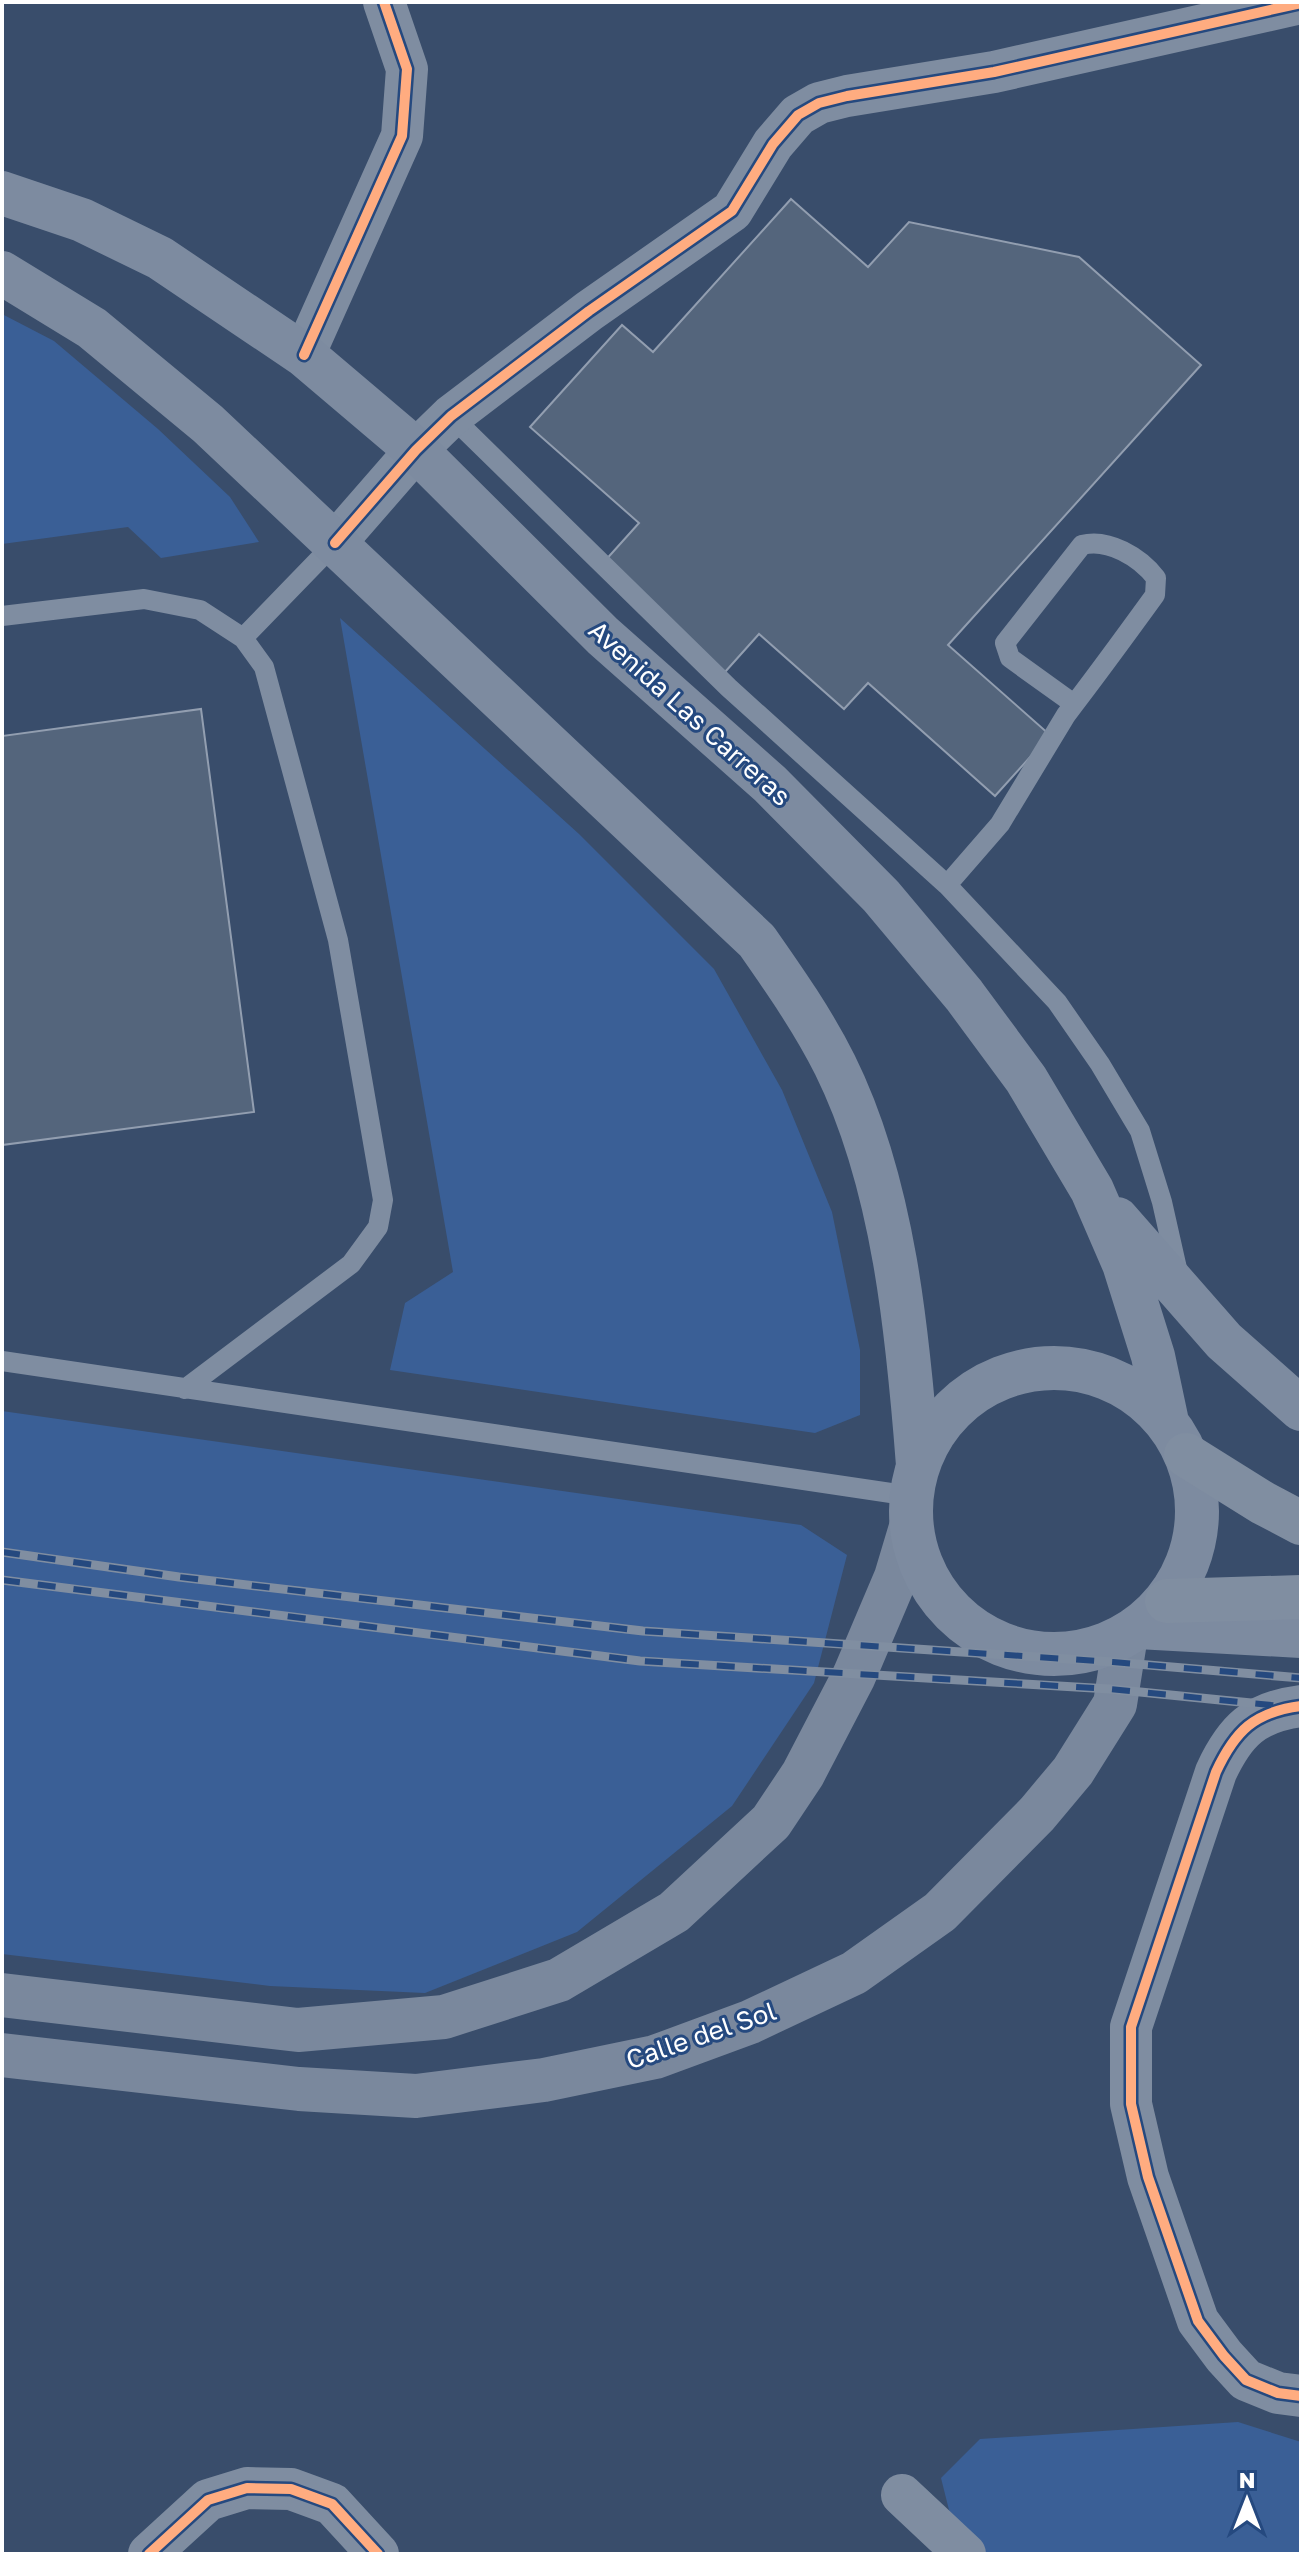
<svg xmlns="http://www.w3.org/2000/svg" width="1303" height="2556" font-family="'Golos Text',sans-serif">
<rect width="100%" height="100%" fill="#394d6b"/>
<path fill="#3a5f96" d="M2,314L54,341L158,429L230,497L259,542L161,558L128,527L2,544Z
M340,618L579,834L714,969L782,1090L832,1212L860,1350V1415L815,1433L390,1370L405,1303L453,1272Z
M2,1411L801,1525L847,1555L814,1683L732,1806L577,1932L425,1993L270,1986L2,1954Z
M1238,2422L1301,2442V2554H960L941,2478L980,2439Z"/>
<path fill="#54657c" stroke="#929eb0" stroke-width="2" d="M791,199L868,267L909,222L1079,257L1201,365L948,645L1050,735L995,796L868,683L844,709L759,634L725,672L603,563L639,523L530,427L622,325L653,352Z
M201,709L254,1112L2,1145V736Z"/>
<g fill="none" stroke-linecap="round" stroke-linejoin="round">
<path stroke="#7f8da1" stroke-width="20" d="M451,416L729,688L947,885L1057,1002L1100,1064L1140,1131L1162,1202L1178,1273
M2,616L144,599L200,610L243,638L264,667L338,940L383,1200L378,1227L351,1264L185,1389
M243,638L335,543
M947,885L1000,824L1066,715C1097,675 1126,635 1155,595L1156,578C1140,557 1108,538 1082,545L1005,643L1010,658L1074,704
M2,1361L911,1496"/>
<path stroke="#7f8da1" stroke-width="42" d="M304,355L402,136L407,69L384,2
M335,543L416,450L451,416L589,311L732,211L773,144L798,115L819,103L847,96L994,72L1301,3
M1301,1706C1254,1712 1235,1731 1216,1772L1131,2027V2104L1148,2177L1198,2321L1224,2356L1246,2380L1278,2393L1301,2396
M902,2495L965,2554
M149,2554L208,2500L247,2488L291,2489L332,2504L378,2554"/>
<path stroke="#7a889d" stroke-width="44" d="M2,1995L298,2030L444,2017L559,1980L674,1912L771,1822L803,1774L854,1676L896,1577L911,1527
M2,2055L299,2089L416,2096L544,2080L655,2057L750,2022L854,1973L940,1912L1037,1814L1073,1771L1115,1704L1126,1635"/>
<path stroke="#7d8ba0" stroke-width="44" d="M2,193L82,220L160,258L304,355L416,450L603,636L770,784L881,896L964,995L1026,1079L1092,1190L1124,1264L1153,1356L1167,1422
M2,273L92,328L208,424L757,941C785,981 813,1021 835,1065C894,1184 908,1335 918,1465
M1117,1219L1224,1341L1301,1409
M911 1511a143 143 0 1 1 286 0a143 143 0 1 1-286 0Z
M1138,1627L1301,1636"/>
<path stroke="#808ea1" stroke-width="44" d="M1186,1455L1263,1503L1301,1523
M1167,1601L1301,1597"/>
<g stroke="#808ea1" stroke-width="9">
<path id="rail" d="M2,1552L179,1577L643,1631L1113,1662L1301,1678
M2,1580L640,1661L1110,1689L1301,1708"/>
</g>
<use href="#rail" stroke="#25497f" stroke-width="6" stroke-dasharray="18" stroke-linecap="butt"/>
<g stroke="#25497f" stroke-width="15">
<path id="cycleway" d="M304,355L402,136L407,69L384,2
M335,543L416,450L451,416L589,311L732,211L773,144L798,115L819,103L847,96L994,72L1301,3
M1301,1706C1254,1712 1235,1731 1216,1772L1131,2027V2104L1148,2177L1198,2321L1224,2356L1246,2380L1278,2393L1301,2396
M149,2554L208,2500L247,2488L291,2489L332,2504L378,2554"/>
</g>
<use href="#cycleway" stroke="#ffac80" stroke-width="10"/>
</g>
<g text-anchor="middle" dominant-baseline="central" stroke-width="6" stroke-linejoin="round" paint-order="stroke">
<g font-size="26" fill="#fff" stroke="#25497f">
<text transform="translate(690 713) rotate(42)">Avenida Las Carreras</text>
<text transform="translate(701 2035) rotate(-19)">Calle del Sol</text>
</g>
</g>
<rect width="1303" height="2556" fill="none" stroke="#ffffff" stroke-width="8"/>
<g transform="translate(1247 2500)" stroke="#25497f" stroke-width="6" paint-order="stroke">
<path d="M0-6L14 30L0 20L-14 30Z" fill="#ffffff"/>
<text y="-12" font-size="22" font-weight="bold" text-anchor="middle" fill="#ffffff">N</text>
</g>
</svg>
